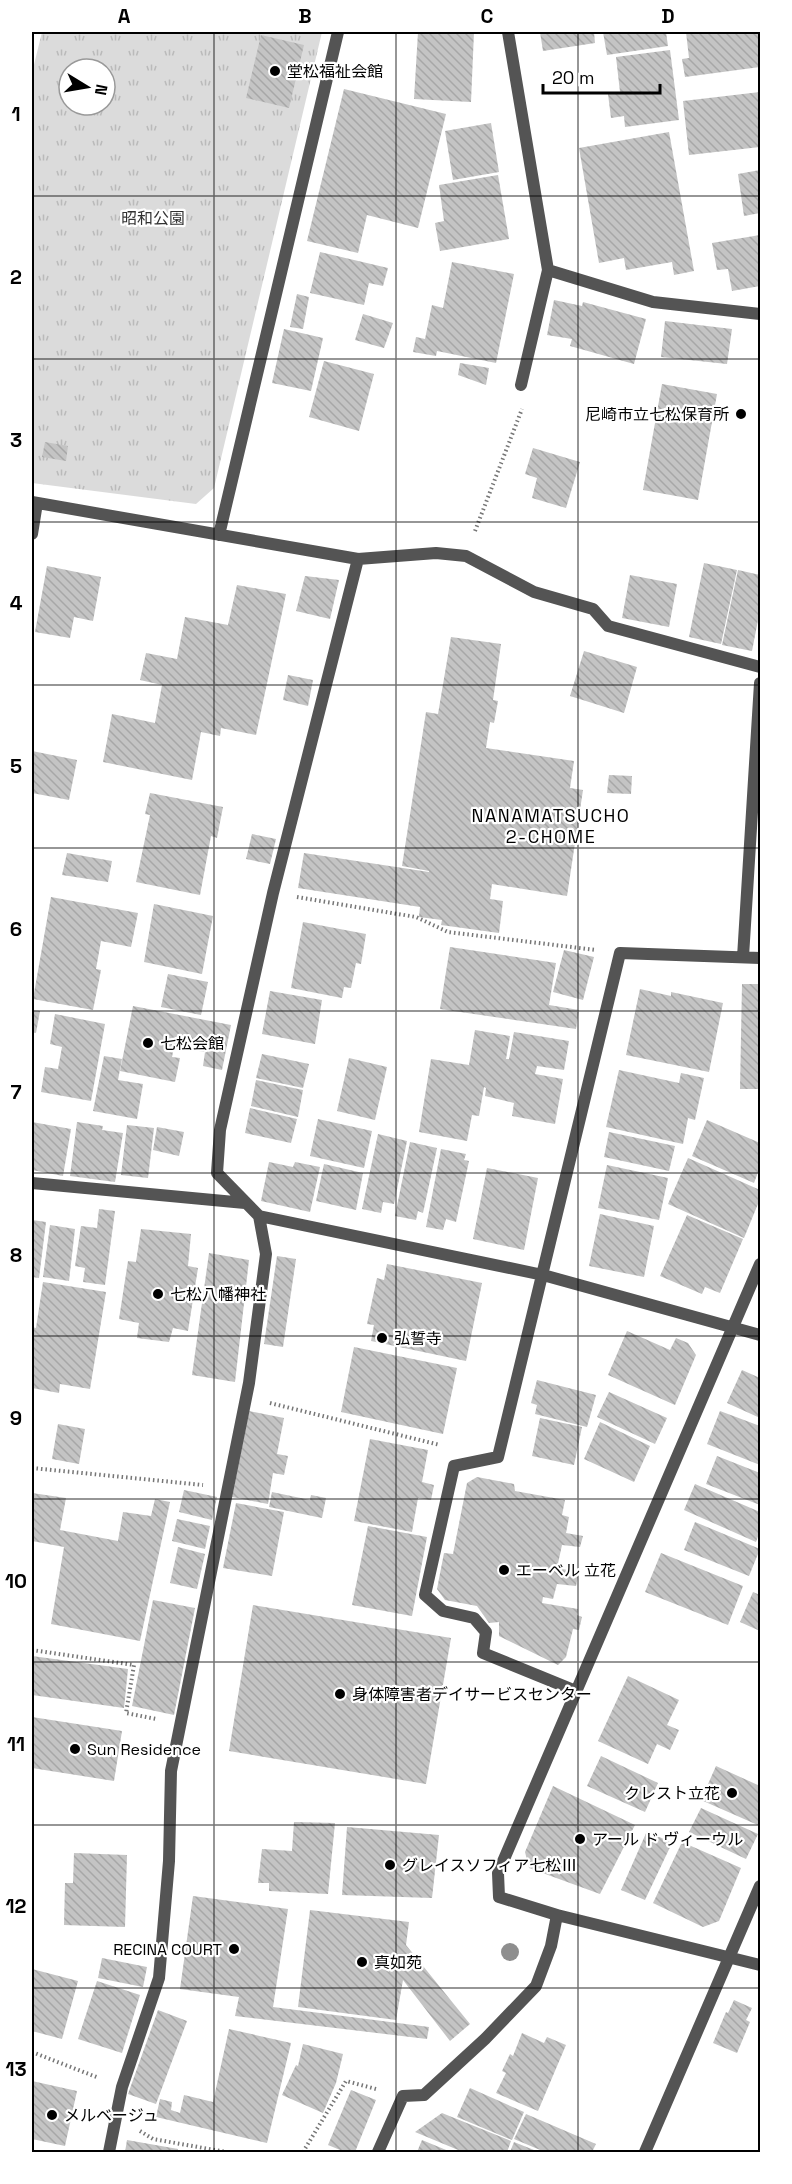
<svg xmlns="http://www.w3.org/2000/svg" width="792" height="2184" font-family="'Space Grotesk','Noto Sans JP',sans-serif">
<defs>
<pattern id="grass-tufts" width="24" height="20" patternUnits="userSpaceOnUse" patternTransform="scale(1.5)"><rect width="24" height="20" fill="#dbdbdb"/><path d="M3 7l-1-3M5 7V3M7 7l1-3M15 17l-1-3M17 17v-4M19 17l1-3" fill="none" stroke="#bababa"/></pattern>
<pattern id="building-back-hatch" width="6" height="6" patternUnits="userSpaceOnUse" patternTransform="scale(1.5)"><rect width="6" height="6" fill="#c4c4c4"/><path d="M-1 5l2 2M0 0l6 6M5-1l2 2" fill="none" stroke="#a7a7a7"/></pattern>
</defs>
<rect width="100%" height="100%" fill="#fff"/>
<path fill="url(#grass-tufts)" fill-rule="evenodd" d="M42,32H322L214,488L196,504L32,483V73ZM69,69H105V105H69Z"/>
<path fill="url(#building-back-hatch)" d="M418,32H474L471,102L414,99Z
M540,32H594L595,43L543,51Z
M603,32H666L668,46L607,55Z
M686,32H760V67L685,77L682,59L689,58Z
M261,35L304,45L289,108L246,98Z
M670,50L679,120L625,127L624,116L611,118L608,94L620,92L616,57Z
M344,89L446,114L418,228L367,215L358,253L307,241Z
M760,92V147L689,155L683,101Z
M491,123L499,172L453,180L445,131Z
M669,132L694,271L674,275L672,262L626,270L624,258L599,263L579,148Z
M760,170V213L744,216L738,174Z
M498,175L509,239L440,251L435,223L444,221L439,185Z
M760,235V286L732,291L728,269L717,270L712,243Z
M320,252L388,268L383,286L369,283L364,305L310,293Z
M452,262L514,274L496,363L437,351L436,356L413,352L416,337L425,339L432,305L443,308Z
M297,294L309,297L303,329L290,327Z
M554,300L582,306L583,302L646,319L634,364L570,346L572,339L547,335Z
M363,314L393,323L384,348L355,340Z
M665,321L732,329L727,364L661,357Z
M284,329L323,338L311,391L272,383Z
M324,361L374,374L359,431L309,417Z
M460,363L489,368L486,385L458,375Z
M662,384L717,394L698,500L643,490Z
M45,442L68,446L66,461L42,457Z
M533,448L580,462L566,508L532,498L537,478L525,474Z
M704,563L737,570L721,644L689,637Z
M47,566L101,577L93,621L74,617L70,638L35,632Z
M738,570L760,575V610L752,651L722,645Z
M630,575L677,584L669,627L622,618Z
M305,576L339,580L330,619L296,611Z
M237,585L286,594L256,735L221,728L220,736L201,732L192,780L103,762L112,714L155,723L162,685L140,680L146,653L177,659L185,617L228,625Z
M451,637L501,644L493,700L498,701L494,723L490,722L486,748L574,761L570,788L583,790L567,896L492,884L490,899L503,901L499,933L441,925L442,920L419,917L420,907L298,888L304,853L429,872V871L402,866L426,712L438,714Z
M584,651L637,667L624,713L570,696Z
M288,675L313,680L308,706L283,700Z
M32,751L77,760L69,800L32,793Z
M609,775L632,776L631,794L607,793Z
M150,793L223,807L217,838L211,836L200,895L136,882L150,815L145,814Z
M252,834L276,839L270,864L246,859Z
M67,853L112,861L108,882L62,875Z
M51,897L138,913L131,947L101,941L96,969L101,970L93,1010L33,999Z
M154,904L213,916L202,974L144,962Z
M303,922L366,934L361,964L356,963L351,988L344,987L342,998L291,988Z
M450,947L556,963L549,1005L579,1010L576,1029L440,1009Z
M564,950L594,957L583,1000L553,992Z
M168,974L208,982L201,1015L161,1007Z
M742,984H760V1089H740Z
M640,989L671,996V992L723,1003L709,1072L626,1055Z
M270,991L322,1000L315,1044L262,1034Z
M133,1006L231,1025L222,1070L203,1066L205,1052L174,1047L172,1057L180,1058L175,1082L120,1071Z
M32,1010L40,1011L36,1033L32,1032Z
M55,1014L105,1024L91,1101L41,1092L45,1067L58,1069L62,1047L50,1044Z
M475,1030L510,1036L506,1059H509L514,1032L569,1041L564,1070L537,1066L535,1074L563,1079L555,1124L512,1116L514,1103L485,1096L486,1088L484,1087L479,1116L472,1115L467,1141L419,1132L431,1059L469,1065Z
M262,1054L309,1064L303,1088L256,1078Z
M104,1056L122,1059L118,1080L143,1084L137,1119L93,1111Z
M349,1058L387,1067L375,1120L337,1111Z
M619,1070L679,1083L681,1073L704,1078L695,1120L688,1118L683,1144L606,1127Z
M256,1080L303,1090L298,1117L251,1106Z
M250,1108L297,1119L291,1143L245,1133Z
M318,1119L372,1131L364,1168L310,1156Z
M707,1120L760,1143V1167L754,1183L692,1156Z
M32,1122L71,1129L63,1176L32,1170Z
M77,1122L103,1126L102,1130L123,1133L115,1182L70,1176Z
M127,1125L154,1128L148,1178L121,1175Z
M157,1127L184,1132L179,1156L153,1150Z
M609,1132L675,1146L669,1171L604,1157Z
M378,1134L407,1141L394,1204L383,1202L381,1213L362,1209Z
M410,1142L437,1148L423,1213L418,1211L416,1220L395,1216Z
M441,1149L466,1154L464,1160L469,1161L456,1222L446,1219L443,1230L426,1227Z
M688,1158L760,1190V1199L744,1238L668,1204Z
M269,1162L293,1167L295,1162L320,1167L310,1212L261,1201Z
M324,1164L363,1173L356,1210L316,1201Z
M607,1165L668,1178L659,1220L598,1208Z
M487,1168L538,1178L524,1250L473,1239Z
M99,1209L115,1211L105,1285L83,1282L85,1268L75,1266L81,1226L97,1228Z
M600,1214L654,1226L644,1277L589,1266Z
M687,1215L743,1239L720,1293L705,1287L702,1294L660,1276Z
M32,1220L46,1222L39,1278L32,1277Z
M50,1225L75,1229L69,1281L43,1277Z
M141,1229L191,1234L188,1266L198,1268L188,1331L173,1328L169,1342L137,1338L139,1323L119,1319L128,1261L136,1262Z
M209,1253L249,1260L235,1382L192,1375Z
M277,1256L296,1259L283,1347L264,1344Z
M387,1264L482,1283L466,1361L371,1341L374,1325L367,1324L377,1278L384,1280Z
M43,1282L106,1292L90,1389L60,1384L59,1393L32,1388V1327L36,1328Z
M627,1331L670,1350L676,1338L688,1343L696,1355L675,1405L608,1375Z
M354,1347L457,1368L443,1434L341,1412Z
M742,1370L760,1378V1418L727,1403Z
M537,1380L596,1395L587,1427L535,1414L537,1405L531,1403Z
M609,1392L667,1418L655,1444L597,1417Z
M249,1411L284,1418L277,1454L288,1456L284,1475L273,1473L268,1504L232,1497Z
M720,1411L760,1426V1465L707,1444Z
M540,1418L582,1427L574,1465L532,1456Z
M600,1422L650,1446L634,1482L584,1459Z
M58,1424L85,1429L79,1464L52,1459Z
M370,1439L428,1450L422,1482L434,1485L431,1500L418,1498L412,1532L354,1521Z
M717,1456L760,1473V1505L706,1484Z
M477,1477L514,1484L515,1491L565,1500L562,1515L569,1517L566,1533L583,1536L580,1547L562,1545L557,1568L579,1572L576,1586L557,1584L553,1599L543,1597L542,1603L578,1609L577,1615L582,1617L579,1630L573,1629L566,1657L558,1665L499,1636V1622L489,1623L477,1606L445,1600L437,1589L444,1553L453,1554L467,1483Z
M695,1484L760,1512V1531L756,1542L684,1510Z
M184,1490L217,1497L212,1520L179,1512Z
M272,1492L310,1500L311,1495L326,1498L322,1518L269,1507Z
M32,1493L66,1498L60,1530L118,1541L123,1512L151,1516L155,1499L170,1502L140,1641L51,1624L64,1547L32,1541Z
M236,1503L284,1512L272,1576L223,1568Z
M177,1519L210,1526L205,1549L172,1541Z
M695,1522L760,1549L749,1576L684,1550Z
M368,1526L427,1537L412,1616L352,1605Z
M178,1547L205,1554L197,1589L170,1583Z
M661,1553L743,1586L728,1625L645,1592Z
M753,1592L760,1595V1631L740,1622Z
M153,1600L195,1608L174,1715L132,1706Z
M253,1605L451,1638L426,1784L229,1751Z
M32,1656L128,1669L124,1708L32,1695Z
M628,1676L679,1700L667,1725L679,1730L670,1750L657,1744L648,1764L598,1741Z
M32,1717L122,1731L114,1781L32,1768Z
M601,1756L658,1783L645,1812L587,1786Z
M716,1766L760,1786V1826L701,1800Z
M553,1786L635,1825L600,1894L529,1868L525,1852Z
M701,1808L758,1834L746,1859L689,1832Z
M294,1822L335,1823L328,1894L269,1891V1883H258L262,1849L292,1851Z
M347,1827L439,1835L432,1898L342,1895Z
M647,1831L672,1843L645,1900L621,1890Z
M682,1842L741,1868L719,1921L703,1927L653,1903Z
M74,1853L127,1855L125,1927L64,1925L65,1883H73Z
M193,1896L288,1909L273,2007L429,2027L427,2039L235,2016L239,1997L180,1989Z
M310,1910L409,1922L406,1945L470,2024L450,2041L403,1980L396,2020L298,2007Z
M102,1958L147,1967L143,1987L98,1978Z
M32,1969L78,1981L62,2039L32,2031Z
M97,1981L140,1995L122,2053L78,2039Z
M734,2000L752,2008L746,2020L750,2022L737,2053L713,2043L726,2012L728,2013Z
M158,2010L187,2021L156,2104L128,2094Z
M229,2029L291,2043L267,2143L156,2117L160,2099L172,2102L171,2110L180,2113L184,2095L213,2102Z
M522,2033L544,2043L547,2037L566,2045L538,2111L496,2093L506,2073L502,2071L510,2054L513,2056Z
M303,2044L343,2054L336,2083L323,2113L282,2095L296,2065L298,2066Z
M32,2081L77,2091L65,2146L32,2139Z
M470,2088L524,2112L512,2140L457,2117Z
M351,2090L376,2100L355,2152H345L328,2145Z
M442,2113L511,2141L507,2152H463L415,2132Z
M526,2114L596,2144L592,2152H545L514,2139Z
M127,2140L178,2149L177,2152H125Z
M422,2140L451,2152H417Z
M514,2142L539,2152H510Z"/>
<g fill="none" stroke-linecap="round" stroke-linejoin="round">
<path stroke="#767676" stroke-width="4" stroke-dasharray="1.5 3" stroke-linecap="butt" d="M475,531L522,409
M297,897L416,917L448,932L596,950
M270,1403L440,1445
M32,1468L203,1485
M32,1650L134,1665L126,1713L156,1719
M32,2052L99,2078
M140,2131L153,2139L226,2152
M303,2152L346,2081L376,2089"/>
<path stroke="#545454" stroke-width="12" d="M508,32L548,270L653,302L760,314
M521,385L548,270
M32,502L358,559L273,893L220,1130L217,1173L259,1216L266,1254L249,1383L171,1771L169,1861L159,1978L122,2087L109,2152
M32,534L37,503
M219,535L338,32
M358,559L436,553L466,556L534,592L593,609L608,626L760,667
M743,957L760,683
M32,1183L245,1203
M259,1216L543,1275L760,1335
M576,1691L483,1653L486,1632L474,1618L443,1611L425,1595L454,1466L498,1457L620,953L760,958
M557,1915L760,1965
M378,2152L403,2096L424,2095L485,2039L536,1986L551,1946L557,1915L499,1897L498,1873L760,1264
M645,2152L760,1886"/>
</g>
<circle fill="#8e8e8e" cx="510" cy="1952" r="9"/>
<path fill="none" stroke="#000" stroke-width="1.5" stroke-opacity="0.55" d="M214,32V2152M396,32V2152M578,32V2152M32,196H760M32,359H760M32,522H760M32,685H760M32,848H760M32,1011H760M32,1173H760M32,1336H760M32,1499H760M32,1662H760M32,1825H760M32,1988H760"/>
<g fill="#000" stroke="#fff" stroke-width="2">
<circle cx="275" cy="71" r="6"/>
<circle cx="741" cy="414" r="6"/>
<circle cx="148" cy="1043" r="6"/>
<circle cx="158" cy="1294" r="6"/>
<circle cx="382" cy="1338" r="6"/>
<circle cx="504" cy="1570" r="6"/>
<circle cx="340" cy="1694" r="6"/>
<circle cx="75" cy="1749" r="6"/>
<circle cx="732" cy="1793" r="6"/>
<circle cx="580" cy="1839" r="6"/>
<circle cx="390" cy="1865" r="6"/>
<circle cx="234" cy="1949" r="6"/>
<circle cx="362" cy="1962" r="6"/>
<circle cx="52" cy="2115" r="6"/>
</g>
<g text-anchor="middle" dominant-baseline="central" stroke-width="4.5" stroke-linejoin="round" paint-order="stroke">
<g font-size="16" fill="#000" stroke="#fff" text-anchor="start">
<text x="287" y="71">堂松福祉会館</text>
<text x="729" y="414" text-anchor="end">尼崎市立七松保育所</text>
<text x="160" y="1043">七松会館</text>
<text x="170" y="1294">七松八幡神社</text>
<text x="394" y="1338">弘誓寺</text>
<text x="516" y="1570">エーベル 立花</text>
<text x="352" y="1694">身体障害者デイサービスセンター</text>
<text x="87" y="1749">Sun Residence</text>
<text x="720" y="1793" text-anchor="end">クレスト立花</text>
<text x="592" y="1839">アール ド ヴィーウル</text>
<text x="402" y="1865">グレイスソフィア七松Ⅲ</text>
<text x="222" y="1949" text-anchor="end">RECINA COURT</text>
<text x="374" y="1962">真如苑</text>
<text x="64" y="2115">メルベージュ</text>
</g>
<g font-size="16" fill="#323232" stroke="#fff">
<text x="153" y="218">昭和公園</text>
</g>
<g font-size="18" letter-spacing="1.5" fill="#000" stroke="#fff">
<text x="551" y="815">NANAMATSUCHO<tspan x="551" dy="21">2-CHOME</tspan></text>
</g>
</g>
<rect width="792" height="2184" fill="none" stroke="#ffffff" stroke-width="66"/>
<g transform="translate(87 87) rotate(101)"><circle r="28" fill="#ffffff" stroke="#999999" stroke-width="1.5"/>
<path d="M0-4.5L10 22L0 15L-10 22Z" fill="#000000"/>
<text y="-9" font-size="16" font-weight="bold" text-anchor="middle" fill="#000000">N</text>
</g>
<path d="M543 84v9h117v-9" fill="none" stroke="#000000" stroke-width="3"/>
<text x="552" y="84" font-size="18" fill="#000000" stroke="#ffffff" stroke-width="4.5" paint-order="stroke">20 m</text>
<rect x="33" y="33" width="726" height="2118" fill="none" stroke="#000" stroke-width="2"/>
<g font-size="20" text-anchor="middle" font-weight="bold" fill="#000">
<text x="124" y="23">A</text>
<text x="305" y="23">B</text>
<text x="487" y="23">C</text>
<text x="668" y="23">D</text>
<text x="16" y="121">1</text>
<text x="16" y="284">2</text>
<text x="16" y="447">3</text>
<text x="16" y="610">4</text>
<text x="16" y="773">5</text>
<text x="16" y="936">6</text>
<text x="16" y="1099">7</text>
<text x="16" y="1262">8</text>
<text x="16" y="1425">9</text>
<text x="16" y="1588">10</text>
<text x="16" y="1751">11</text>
<text x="16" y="1913">12</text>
<text x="16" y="2076">13</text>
</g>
</svg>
